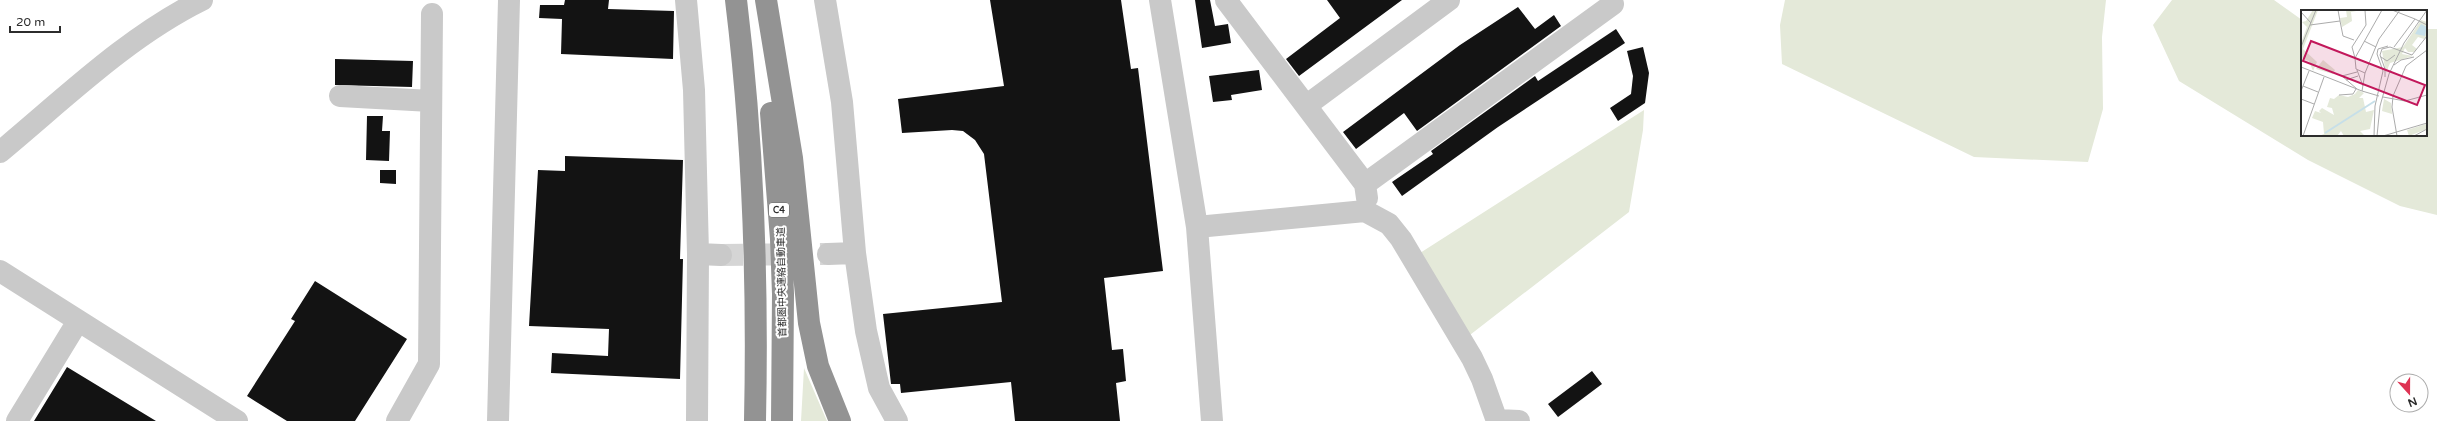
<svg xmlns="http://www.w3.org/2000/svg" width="2437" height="421" font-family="'Varela Round','Noto Sans JP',sans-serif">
<rect width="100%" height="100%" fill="#fff"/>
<path fill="#e4e9d9" d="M1785,0H2106L2102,37L2103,109L2088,162L1974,157L1782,64L1780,25Z
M2172,0H2274L2302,20V135H2426V29H2437V215L2400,206L2308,160L2179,81L2153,25Z
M1644,110L1643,130L1629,212L1466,338L1420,253Z
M804,368L827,421H801Z"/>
<path fill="#131313" d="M565,0H609L608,9L674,11L673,59L561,54L562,19L539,18L540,5H564Z
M990,0H1121L1131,69L1138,68L1163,271L1104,278L1112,350L1123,349L1126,381L1116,383L1120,421H1015L1011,382L901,393L900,384H891L883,314L1002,302L984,154L975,140L963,131L952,130L902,133L898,99L1004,86Z
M1195,0H1210L1215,26L1228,24L1231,43L1202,48Z
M1327,0H1402L1299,76L1286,59L1340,18Z
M1518,7L1535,29L1554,15L1561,26L1417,131L1404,113L1356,149L1343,132L1460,45Z
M1616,29L1625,43L1498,127L1402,196L1392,182L1433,154L1431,151L1535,76L1538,81Z
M1643,47L1649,73L1645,103L1618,121L1610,108L1631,94L1633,76L1627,51Z
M335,59L413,61L412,87L335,85Z
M1259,70L1262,90L1231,95L1232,100L1213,102L1209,76Z
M367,116H383L382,131H390L389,161L366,160Z
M565,156L683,160L680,259H683L680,379L551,373L552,353L608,356L609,329L529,326L538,170L565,171Z
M380,170H396V184L380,183Z
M315,281L407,339L355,421H287L247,396L295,321L291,319Z
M67,367L156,421H34Z
M1592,371L1602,384L1558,417L1548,404Z"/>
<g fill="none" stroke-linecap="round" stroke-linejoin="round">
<path stroke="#d5d5d5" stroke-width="22" stroke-dasharray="22 11" stroke-linecap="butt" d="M721,255L828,254"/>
<path stroke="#c9c9c9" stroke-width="22" d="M686,0L694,90L698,254L721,255
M825,0L842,102L855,253L866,331L879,388L897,421
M1160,0L1197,227L1212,421
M1226,0L1365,184L1367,198
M340,96L431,101
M1307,105L1449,0
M0,152C64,99 127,37 202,0
M1365,184L1613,4
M1197,227L1365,211L1389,224L1401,239L1472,358L1482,379L1497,421
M828,254L855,253
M0,271L237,421
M1497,420L1519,421
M17,421L78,321
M397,421L429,364L432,14
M498,421L509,0
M697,421L698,254"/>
<path stroke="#939393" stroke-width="22" d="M736,0C753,139 758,281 755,421
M766,0L792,158L809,323L818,366L840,421
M771,113L781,239L783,294L782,421"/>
</g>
<g text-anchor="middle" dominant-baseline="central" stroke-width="4" stroke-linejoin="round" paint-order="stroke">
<rect fill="#fff" stroke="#6b6b6b" stroke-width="1" x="769" y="203" width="20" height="14" rx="3"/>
<g font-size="9" font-weight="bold" fill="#2c2c2c">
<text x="779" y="210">C4</text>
</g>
<g font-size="10" fill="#2c2c2c" stroke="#fff">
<text transform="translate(782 282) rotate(-91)">首都圏中央連絡自動車道</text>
</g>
</g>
<g transform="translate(2301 10)">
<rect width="126" height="126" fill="#fff"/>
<path d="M12,0H17L2,39L16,52L12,61L8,51L0,48V33L6,17L1,12L5,11ZM45,0H61L50,2L51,11L41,17L39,8L46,7ZM120,10L126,12V26L123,29L117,27L111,35L116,39L113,42H107L104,38L101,44L112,46L89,53L85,63L81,41L102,37ZM22,50L34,60L32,64L15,59ZM57,80L63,83L58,88H62L65,102L73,100L69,119L59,121L64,126H43L40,121L36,126H18L23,124L22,112L11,108L14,101L20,103L18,101L21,98L33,105L31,98L26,97L29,88L33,89L38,85L47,87L54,84ZM83,89L90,93L91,104L81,101ZM125,114L126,119L108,126L106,120Z" fill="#e4e9d9"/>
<path d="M120,14L126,17L124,26L114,24Z" fill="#c6dfe9"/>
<path fill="none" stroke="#c6dfe9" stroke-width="2" d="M24,123L74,91"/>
<path fill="none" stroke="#ababab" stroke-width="1" d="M91,0L114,9M0,2L10,13M114,9L126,15M39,11L42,26L53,30M9,15L39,11L37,0M63,31L75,37M0,37L15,0M93,37L114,9M80,47L86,51L94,45M54,48L51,37L65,15L64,0M93,55L100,50L113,47M0,57L61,81M56,60L62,76M64,63L55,59L54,48L81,0M41,66L56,79M41,66L56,62M84,67V59L79,45L81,39L89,37L111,45L126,26M45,70L57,66M2,76L17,82M0,81L8,61M38,85L52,84L55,79M78,86L61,81L64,63L78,29L99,0M82,87L104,91L126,85M0,89L13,94M2,126L23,67M73,126L74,96L82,61L76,44L77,39L87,36M76,126L79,96L88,64L103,33L126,0M82,126L126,113M96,126L91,97L92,86L105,56L126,40M113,126L126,119"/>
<path fill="#c2185b" fill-opacity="0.15" stroke="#c2185b" stroke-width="2" d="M10,31L124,75L116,95L2,51Z"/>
<rect width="126" height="126" fill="none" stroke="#2c2c2c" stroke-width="2"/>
</g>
<g transform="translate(2409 393) rotate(159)"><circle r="19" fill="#ffffff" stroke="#ababab"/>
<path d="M0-3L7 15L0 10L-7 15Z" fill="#de3353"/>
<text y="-6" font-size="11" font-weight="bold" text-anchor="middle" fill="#2c2c2c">N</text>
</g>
<path d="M10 26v6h50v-6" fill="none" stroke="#2c2c2c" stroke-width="2"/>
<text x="16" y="26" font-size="12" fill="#2c2c2c" stroke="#ffffff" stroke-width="3" paint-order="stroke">20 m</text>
</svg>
